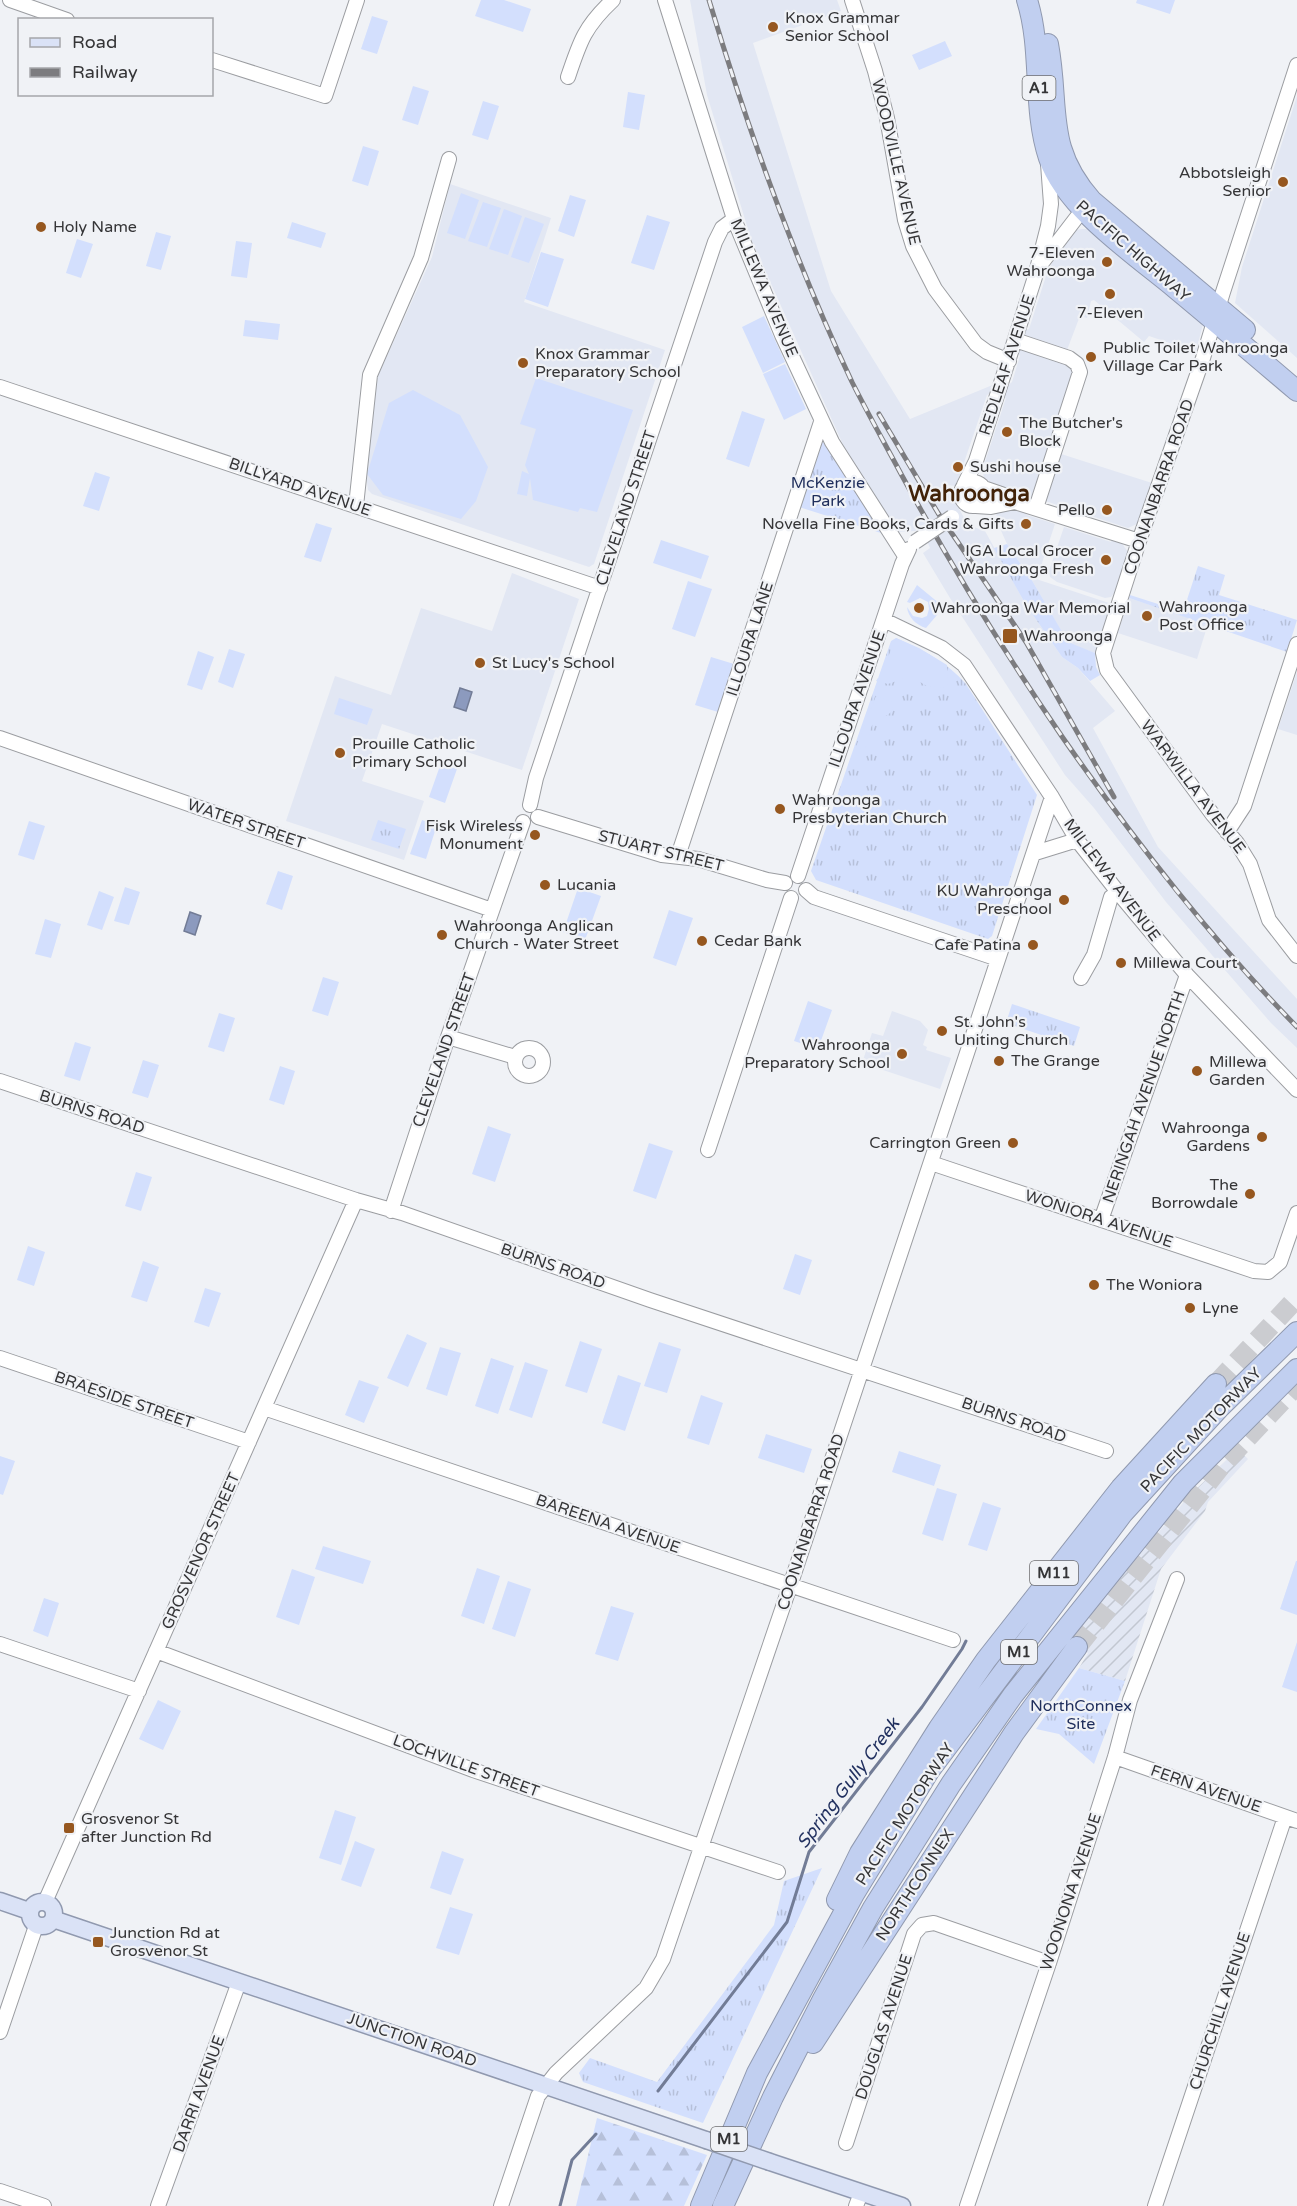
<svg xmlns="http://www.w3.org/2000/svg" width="1297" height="2206" font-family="'Varela Round',sans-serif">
<defs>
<pattern id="industrial-furrows" width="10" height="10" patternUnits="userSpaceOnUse" patternTransform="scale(1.5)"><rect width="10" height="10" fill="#e2e7f3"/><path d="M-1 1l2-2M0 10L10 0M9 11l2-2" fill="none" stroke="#c2c7d1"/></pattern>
<pattern id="grass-tufts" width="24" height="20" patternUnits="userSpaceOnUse" patternTransform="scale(1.5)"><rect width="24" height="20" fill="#d3dffd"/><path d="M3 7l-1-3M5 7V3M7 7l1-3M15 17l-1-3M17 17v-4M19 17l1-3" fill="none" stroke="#b6c0d9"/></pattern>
<pattern id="forest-firs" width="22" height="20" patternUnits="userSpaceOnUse" patternTransform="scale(1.5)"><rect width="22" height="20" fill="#d3dffd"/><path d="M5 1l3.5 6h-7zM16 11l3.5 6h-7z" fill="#b6c0d9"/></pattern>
</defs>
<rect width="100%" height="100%" fill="#f0f2f6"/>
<path fill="#e2e7f3" d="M690,0H837L841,11L753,43L831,291L910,419L995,384L993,392L987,395L956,486L946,485L968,525L985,531L1026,605L1062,657L1078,668L1115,711L1093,728L1158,847L1297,999V1048L1271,1023L1166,902L1094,808L1065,775L950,598L923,553L930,548L921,528L915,531L899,532L849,458L751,239L707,95Z
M1297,96V358L1235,303L1242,267Z
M450,184L551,218L524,302L665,350L594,564L589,567L372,494L368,490L364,462L378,376L432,257Z
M1082,229H1091L1203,324L1196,352L1149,336L1144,342L1094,300L1091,301L1087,318L1080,316L1067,350L1025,337L1024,331L1029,329L1047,273L1058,251L1075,230Z
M1023,347L1075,366L1034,496L1027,499L1018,496L1014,491L995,484L993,485L985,480L982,471L1006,398L1002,397L1005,388L1012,382L1020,356L1018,351Z
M1058,453L1152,483L1137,524L1128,528L1045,501Z
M1015,507L1023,510L1027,515L1055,524L1039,572L1020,563L1007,544L998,524L996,513Z
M1064,527L1111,542L1112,539L1121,542L1128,552L1115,592L1111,597L1105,598L1057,582L1050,577L1049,571Z
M512,573L579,599L522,770L382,724L362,781L424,801L404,860L286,821L335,676L391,695L421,608L492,631Z
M1030,577L1112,604L1095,653L1068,643Z
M1129,598L1208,624L1197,659L1118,633Z
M1297,672V735L1278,729Z
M892,1011L920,1021L928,1030L923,1045L927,1047L926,1050L951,1058L940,1089L862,1063L872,1033L883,1036Z"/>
<path fill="url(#industrial-furrows)" d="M1238,1449L1248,1459L1208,1502L1205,1511L1161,1569L1125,1681L1079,1668L1088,1653L1069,1639L1189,1496Z"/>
<path fill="url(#grass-tufts)" d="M823,442L865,504L881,533L799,507L820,443Z
M1007,544L1020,563L1032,570L1030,577L1068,642L1095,653L1096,667L1100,675L1090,681L1078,668L1062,657L1026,605L994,548Z
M1198,566L1225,575L1219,595L1297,620L1287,652L1129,598L1130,595L1183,612Z
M896,638C923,650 947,662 966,684L1037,795L992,936L988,939L816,880L811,871L891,641Z
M378,820L406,829L399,849L371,840Z
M1012,1004L1080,1027L1074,1046L1006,1023Z
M1079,1668L1125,1681L1094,1764L1059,1734L1036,1729Z
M822,1868L703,2123L583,2082L579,2073L590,2058L657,2082L774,1925L784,1881Z"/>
<path fill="url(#forest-firs)" d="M597,2118L707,2155L684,2206H576Z"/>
<path fill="#d3dffd" d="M481,0H504L531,9L523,32L475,16Z
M1137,0H1175L1170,14L1136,3Z
M372,16L388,21L377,54L361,49Z
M945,41L952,56L919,70L912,55Z
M413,86L429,91L418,125L402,120Z
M628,92L645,95L639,130L623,127Z
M483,101L499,106L488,140L472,135Z
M363,146L379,151L368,186L352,181Z
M461,193L479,200L465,239L447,233Z
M570,195L586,200L574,237L558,231Z
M483,202L501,208L487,247L468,241Z
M504,209L522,216L508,255L489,249Z
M647,215L670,222L654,270L631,263Z
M525,217L544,224L529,263L511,257Z
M292,222L326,233L321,248L287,238Z
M156,232L171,236L161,270L146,266Z
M77,239L93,244L81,278L66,273Z
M236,241L252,243L247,278L231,276Z
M541,252L564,259L548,307L525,299Z
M764,316L785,362L763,373L742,327Z
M245,320L280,324L278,340L243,336Z
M785,364L806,409L784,420L763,374Z
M536,378L633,410L597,512L580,508L578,512L533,500L530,478L527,496L517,494L522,471L529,474L525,465L536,429L520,424Z
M413,390L460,415L488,467L476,501L461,519L383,495L367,474L389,403Z
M742,411L765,419L749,467L726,459Z
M95,472L110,477L99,511L83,506Z
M316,523L332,528L321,562L304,557Z
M661,540L709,556L701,579L653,563Z
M688,581L712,589L695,637L672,629Z
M917,585L940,604L937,615L926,628C916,625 908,617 907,607L913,616L922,618L927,616L929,609L928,602L920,598L910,603L907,602Z
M896,638L919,648L947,665L948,688L927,686L913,678H905L888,684L876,681L878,678H883V669Z
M229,649L245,654L233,688L218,682Z
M198,651L214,657L202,690L187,685Z
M711,657L734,664L718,712L695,705Z
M876,696L892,702L893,710C887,718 878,717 873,724C865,735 877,749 855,749Z
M339,698L373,709L367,725L334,714Z
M441,763L457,769L445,803L429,797Z
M422,820L437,825L426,859L410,854Z
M29,821L45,826L34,860L18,855Z
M278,871L293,876L282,910L266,904Z
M125,887L140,892L129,925L114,921Z
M578,888L601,896L585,940L563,932Z
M99,891L114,897L102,930L87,925Z
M669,910L693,918L676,966L653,958Z
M45,919L61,924L51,958L35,954Z
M323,977L339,982L328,1016L312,1011Z
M808,1001L832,1010L818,1049L794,1041Z
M219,1013L235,1018L224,1052L208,1047Z
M75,1042L91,1047L80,1081L64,1076Z
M143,1060L159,1065L148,1098L132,1093Z
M280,1066L295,1071L284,1105L269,1100Z
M488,1126L511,1134L495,1182L472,1174Z
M649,1143L673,1151L656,1199L633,1191Z
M136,1172L152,1177L141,1211L125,1206Z
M28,1246L45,1252L34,1286L17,1280Z
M795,1254L812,1260L800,1295L783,1289Z
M143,1261L159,1267L147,1302L131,1297Z
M205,1288L221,1293L209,1327L194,1322Z
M407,1334L427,1343L408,1387L387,1378Z
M580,1341L602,1349L587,1393L565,1386Z
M659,1342L681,1349L667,1393L644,1386Z
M440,1347L461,1353L447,1396L426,1389Z
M491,1358L514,1366L498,1414L475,1406Z
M525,1362L548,1370L532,1418L509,1410Z
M618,1375L641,1383L625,1431L602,1423Z
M359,1380L379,1387L364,1423L345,1415Z
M701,1395L723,1403L709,1445L687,1438Z
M766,1434L812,1449L804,1473L758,1458Z
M899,1451L941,1465L934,1486L892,1472Z
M0,1456L15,1461L3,1495L0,1494Z
M937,1488L957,1494L943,1541L922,1534Z
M983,1502L1001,1508L987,1551L968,1545Z
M323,1546L371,1561L363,1584L315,1569Z
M1296,1561H1297V1615L1280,1609Z
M477,1568L500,1576L484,1624L461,1616Z
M292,1569L315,1577L299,1625L276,1617Z
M508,1581L531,1589L515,1637L492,1629Z
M44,1598L59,1603L48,1637L33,1631Z
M611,1606L634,1613L618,1661L595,1654Z
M1297,1642V1692L1282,1687Z
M158,1700L181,1711L163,1750L139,1739Z
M335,1810L356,1817L341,1865L319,1858Z
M355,1841L375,1849L361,1887L341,1880Z
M442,1851L464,1859L451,1895L430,1888Z
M450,1907L473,1914L459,1955L436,1948Z"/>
<path fill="#8c9abe" stroke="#727c96" stroke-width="1.5" d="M460,688L472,692L466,711L454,707Z
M190,912L201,916L195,935L184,931Z"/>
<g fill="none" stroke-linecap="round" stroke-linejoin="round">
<path stroke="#727c96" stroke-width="3" d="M658,2091L787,1922L809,1852L922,1707L962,1649L966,1641
M560,2206L572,2160L596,2134"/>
<path stroke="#cbccd0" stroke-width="20" stroke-dasharray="20 10" stroke-linecap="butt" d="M1216,1384L1297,1298
M1077,1647L1221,1466L1297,1385"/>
<g stroke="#9b9da1" stroke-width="16">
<path id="minor" d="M10,0L67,20
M665,0L734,219L782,335L832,442L905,556
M852,0L875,71L887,118L905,220L913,246L935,289L976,344L987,352L1009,361
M212,60L325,96L357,0
M1297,65L1223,292L1203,358L1139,541L1103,653L1107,670L1213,815L1237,843L1250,864L1269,920L1297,956
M568,77C580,41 585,26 613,0
M1041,264L1077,217L1088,204
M1015,340L1069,358L1077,364L1080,372L1036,508
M0,387L600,588
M961 494a12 12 0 1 1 24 0a12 12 0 1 1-24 0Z
M964,485L976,461L1035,277L1048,226L1051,204L1048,164
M984,488L1010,497L1015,502L1139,541
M356,506L370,375L421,258L449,159
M976,506L991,507L1015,502
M884,620L942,648L964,665L1052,797L1077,840L1121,896L1187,975L1297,1090
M0,738L492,910
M530,805L536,778L715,242L722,228L734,219
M538,817L662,855L698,859L767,880L785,883
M1227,832L1244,806L1297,644
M1035,853L1077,840
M678,856L821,422
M798,876L902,564L909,549
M806,890L814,897L998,959
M1081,978L1094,955L1111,897L1119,893
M448,1037L515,1057
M515 1062a14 14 0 1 1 28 0a14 14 0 1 1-28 0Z
M0,1081L356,1200L402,1213L650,1300L1106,1451
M708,1150L791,898
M931,1163L1254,1271L1268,1272L1280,1262L1297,1213
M391,1211L448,1037L523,822
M1101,1220L1187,975
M0,1358L249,1442
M264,1408L953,1640
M0,1644L139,1691
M156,1651L473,1770L778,1872
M1115,1757L1297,1821
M45,1902L356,1200
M0,2032L36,1926
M846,2143L914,1934L922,1925L934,1923L1049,1963
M0,2191L44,2206
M158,2206L239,1982
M501,2206L538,2096L556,2073L646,1988L663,1959L788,1592L1052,797
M856,2206L861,2193
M967,2206L1049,1963L1115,1757L1130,1700L1177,1579
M1155,2206L1285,1817"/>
</g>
<g stroke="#9099af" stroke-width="19">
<path id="major" d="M0,1901L29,1911
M30 1914a12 12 0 1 1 24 0a12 12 0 1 1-24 0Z
M53,1919L706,2140
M770,2162L902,2206"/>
</g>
<g stroke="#9099af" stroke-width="22">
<path id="highway" d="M1027,0C1043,51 1032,107 1049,158C1066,208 1134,254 1175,288C1216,322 1256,356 1297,391
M1048,44C1060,108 1044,147 1092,201L1245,330
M837,1900L860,1853L939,1728L986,1660L1121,1488L1216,1384
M813,2043L1014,1733L1077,1647
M701,2206L757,2073L854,1894L929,1771L1123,1513L1220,1407L1297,1332
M723,2206L773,2097L823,1999L873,1908L951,1784L1013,1695L1183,1483L1297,1369"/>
</g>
<use href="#minor" stroke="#fff" stroke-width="14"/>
<use href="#major" stroke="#dae2f6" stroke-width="16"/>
<use href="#highway" stroke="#c1cff0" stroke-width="20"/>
<g stroke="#7c7c7f" stroke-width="5">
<path id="rail" d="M709,0C748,130 794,259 852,382C867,412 884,442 900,472C950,564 1004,652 1063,738C1134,840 1210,938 1297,1027
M879,414L938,513L1026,642L1114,797"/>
</g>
<use href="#rail" stroke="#f0f2f6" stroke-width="3" stroke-dasharray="9" stroke-linecap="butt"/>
<g stroke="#9b9da1" stroke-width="16" stroke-linecap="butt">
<path id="minor-bridge" d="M915,542L952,517"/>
</g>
<g stroke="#9099af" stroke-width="19" stroke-linecap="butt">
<path id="major-bridge" d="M706,2140L770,2162"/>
</g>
<use href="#minor-bridge" stroke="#fff" stroke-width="14"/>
<use href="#major-bridge" stroke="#dae2f6" stroke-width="16"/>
</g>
<g fill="#96571f" stroke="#f0f2f6" stroke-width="2">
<circle cx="773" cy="27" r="6"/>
<circle cx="1283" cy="182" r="6"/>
<circle cx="41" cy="227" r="6"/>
<circle cx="1107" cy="262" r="6"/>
<circle cx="1110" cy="294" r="6"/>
<circle cx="1091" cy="357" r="6"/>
<circle cx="523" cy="363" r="6"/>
<circle cx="1007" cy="432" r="6"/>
<circle cx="958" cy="467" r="6"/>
<circle cx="1107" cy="510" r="6"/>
<circle cx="1026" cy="524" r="6"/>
<circle cx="1106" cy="560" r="6"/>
<circle cx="919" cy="608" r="6"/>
<circle cx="1147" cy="616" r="6"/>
<rect x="1002" y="628" width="16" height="16" rx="3"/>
<circle cx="480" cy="663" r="6"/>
<circle cx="340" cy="753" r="6"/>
<circle cx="780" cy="809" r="6"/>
<circle cx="535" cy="835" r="6"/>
<circle cx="545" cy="885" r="6"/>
<circle cx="1064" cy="900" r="6"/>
<circle cx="442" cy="935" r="6"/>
<circle cx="702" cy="941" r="6"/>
<circle cx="1033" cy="945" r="6"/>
<circle cx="1121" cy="963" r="6"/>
<circle cx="942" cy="1031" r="6"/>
<circle cx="902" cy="1054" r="6"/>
<circle cx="999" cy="1061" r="6"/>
<circle cx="1197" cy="1071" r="6"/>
<circle cx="1262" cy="1137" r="6"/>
<circle cx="1013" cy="1143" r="6"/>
<circle cx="1250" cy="1194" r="6"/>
<circle cx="1094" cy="1285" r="6"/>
<circle cx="1190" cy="1308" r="6"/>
<rect x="63" y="1822" width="12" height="12" rx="3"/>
<rect x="92" y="1936" width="12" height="12" rx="3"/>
</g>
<g text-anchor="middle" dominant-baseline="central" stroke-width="4.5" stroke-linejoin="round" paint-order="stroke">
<g fill="#f0f2f6" stroke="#6d6e70" stroke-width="1.5">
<rect x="1022.5" y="76" width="33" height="24" rx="4.5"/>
<rect x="1030" y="1561" width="48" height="24" rx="4.5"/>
<rect x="1001" y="1640" width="36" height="24" rx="4.5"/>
<rect x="711" y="2127" width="36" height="24" rx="4.5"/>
</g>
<g font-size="15" font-weight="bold" fill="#353537">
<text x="1039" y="88">A1</text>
<text x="1054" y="1573">M11</text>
<text x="1019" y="1652">M1</text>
<text x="729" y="2139">M1</text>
</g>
<g font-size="16" fill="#353537" stroke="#f0f2f6" text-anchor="start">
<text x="785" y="18">Knox Grammar<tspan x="785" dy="18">Senior School</tspan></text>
<text x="1271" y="173" text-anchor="end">Abbotsleigh<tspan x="1271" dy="18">Senior</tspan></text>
<text x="53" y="227">Holy Name</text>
<text x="1095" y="253" text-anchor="end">7-Eleven<tspan x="1095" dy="18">Wahroonga</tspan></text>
<text x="1110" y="313" text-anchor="middle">7-Eleven</text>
<text x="1103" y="348">Public Toilet Wahroonga<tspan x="1103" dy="18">Village Car Park</tspan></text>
<text x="535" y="354">Knox Grammar<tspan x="535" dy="18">Preparatory School</tspan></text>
<text x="1019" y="423">The Butcher's<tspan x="1019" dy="18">Block</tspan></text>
<text x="970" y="467">Sushi house</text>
<text x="1095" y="510" text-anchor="end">Pello</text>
<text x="1014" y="524" text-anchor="end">Novella Fine Books, Cards &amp; Gifts</text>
<text x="1094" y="551" text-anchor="end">IGA Local Grocer<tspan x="1094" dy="18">Wahroonga Fresh</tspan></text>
<text x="1159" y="607">Wahroonga<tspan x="1159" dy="18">Post Office</tspan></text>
<text x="931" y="608">Wahroonga War Memorial</text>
<text x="1024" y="636">Wahroonga</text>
<text x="492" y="663">St Lucy's School</text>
<text x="352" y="744">Prouille Catholic<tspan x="352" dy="18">Primary School</tspan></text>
<text x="792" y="800">Wahroonga<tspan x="792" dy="18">Presbyterian Church</tspan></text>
<text x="523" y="826" text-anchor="end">Fisk Wireless<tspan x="523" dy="18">Monument</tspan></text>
<text x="557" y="885">Lucania</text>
<text x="1052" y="891" text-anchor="end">KU Wahroonga<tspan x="1052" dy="18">Preschool</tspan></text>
<text x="454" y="926">Wahroonga Anglican<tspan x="454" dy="18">Church - Water Street</tspan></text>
<text x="714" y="941">Cedar Bank</text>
<text x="1021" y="945" text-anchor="end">Cafe Patina</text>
<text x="1133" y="963">Millewa Court</text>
<text x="954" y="1022">St. John's<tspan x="954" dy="18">Uniting Church</tspan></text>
<text x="890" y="1045" text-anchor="end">Wahroonga<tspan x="890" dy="18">Preparatory School</tspan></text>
<text x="1011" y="1061">The Grange</text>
<text x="1209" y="1062">Millewa<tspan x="1209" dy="18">Garden</tspan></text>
<text x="1250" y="1128" text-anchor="end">Wahroonga<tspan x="1250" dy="18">Gardens</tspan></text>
<text x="1001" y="1143" text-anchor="end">Carrington Green</text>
<text x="1238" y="1185" text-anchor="end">The<tspan x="1238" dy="18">Borrowdale</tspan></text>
<text x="1106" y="1285">The Woniora</text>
<text x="1202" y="1308">Lyne</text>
<text x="81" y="1819">Grosvenor St<tspan x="81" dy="18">after Junction Rd</tspan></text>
<text x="110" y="1933">Junction Rd at<tspan x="110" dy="18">Grosvenor St</tspan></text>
</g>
<g font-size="16" fill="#353537" stroke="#f0f2f6">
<text transform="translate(896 162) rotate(77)">WOODVILLE AVENUE</text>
<text transform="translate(1133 251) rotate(41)">PACIFIC HIGHWAY</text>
<text transform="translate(764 288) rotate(67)">MILLEWA AVENUE</text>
<text transform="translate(1007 365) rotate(-72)">REDLEAF AVENUE</text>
<text transform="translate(300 487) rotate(19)">BILLYARD AVENUE</text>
<text transform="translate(1159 487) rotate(-71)">COONANBARRA ROAD</text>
<text transform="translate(626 508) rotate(-72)">CLEVELAND STREET</text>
<text transform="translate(750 639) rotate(-72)">ILLOURA LANE</text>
<text transform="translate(857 699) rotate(-71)">ILLOURA AVENUE</text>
<text transform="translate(1193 787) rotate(53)">WARWILLA AVENUE</text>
<text transform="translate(246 824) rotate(19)">WATER STREET</text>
<text transform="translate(661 851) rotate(14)">STUART STREET</text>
<text transform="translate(1112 880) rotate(53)">MILLEWA AVENUE</text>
<text transform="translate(444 1050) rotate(-71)">CLEVELAND STREET</text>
<text transform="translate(1144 1097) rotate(-71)">NERINGAH AVENUE NORTH</text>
<text transform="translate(92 1112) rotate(18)">BURNS ROAD</text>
<text transform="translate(1099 1219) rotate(18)">WONIORA AVENUE</text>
<text transform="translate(553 1266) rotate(19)">BURNS ROAD</text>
<text transform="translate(124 1400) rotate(19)">BRAESIDE STREET</text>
<text transform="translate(1014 1420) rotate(19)">BURNS ROAD</text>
<text transform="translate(1201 1430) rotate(-46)">PACIFIC MOTORWAY</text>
<text transform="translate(811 1522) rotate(-72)">COONANBARRA ROAD</text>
<text transform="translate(608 1524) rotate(19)">BAREENA AVENUE</text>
<text transform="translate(201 1551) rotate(-66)">GROSVENOR STREET</text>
<text transform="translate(466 1766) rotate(20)">LOCHVILLE STREET</text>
<text transform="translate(1206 1789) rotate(19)">FERN AVENUE</text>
<text transform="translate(905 1814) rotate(-57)">PACIFIC MOTORWAY</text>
<text transform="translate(915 1885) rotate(-57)">NORTHCONNEX</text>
<text transform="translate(1071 1892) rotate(-72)">WOONONA AVENUE</text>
<text transform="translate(1220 2011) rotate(-72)">CHURCHILL AVENUE</text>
<text transform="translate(884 2027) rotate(-72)">DOUGLAS AVENUE</text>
<text transform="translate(412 2040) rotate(19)">JUNCTION ROAD</text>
<text transform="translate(199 2094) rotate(-70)">DARRI AVENUE</text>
</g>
<g font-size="16" fill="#1e2d5b" stroke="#f0f2f6">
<text x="828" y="483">McKenzie<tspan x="828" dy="18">Park</tspan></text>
<text x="1081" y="1706">NorthConnex<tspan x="1081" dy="18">Site</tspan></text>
</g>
<g font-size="18" font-style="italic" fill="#21305f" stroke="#f0f2f6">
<text transform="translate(848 1783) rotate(-53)">Spring Gully Creek</text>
</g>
<g font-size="22" font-weight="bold" fill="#422309" stroke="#f0f2f6">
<text x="969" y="494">Wahroonga</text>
</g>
</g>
<rect x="18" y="18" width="195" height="78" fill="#f0f2f6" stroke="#a5a6aa" stroke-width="1.5"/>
<rect x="30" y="38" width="30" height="9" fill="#dae2f6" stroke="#a5a6aa" stroke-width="1.5"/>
<text x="72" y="48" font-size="18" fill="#353537">Road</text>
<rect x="30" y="68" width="30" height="9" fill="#7c7c7f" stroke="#a5a6aa" stroke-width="1.5"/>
<text x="72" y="78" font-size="18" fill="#353537">Railway</text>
</svg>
